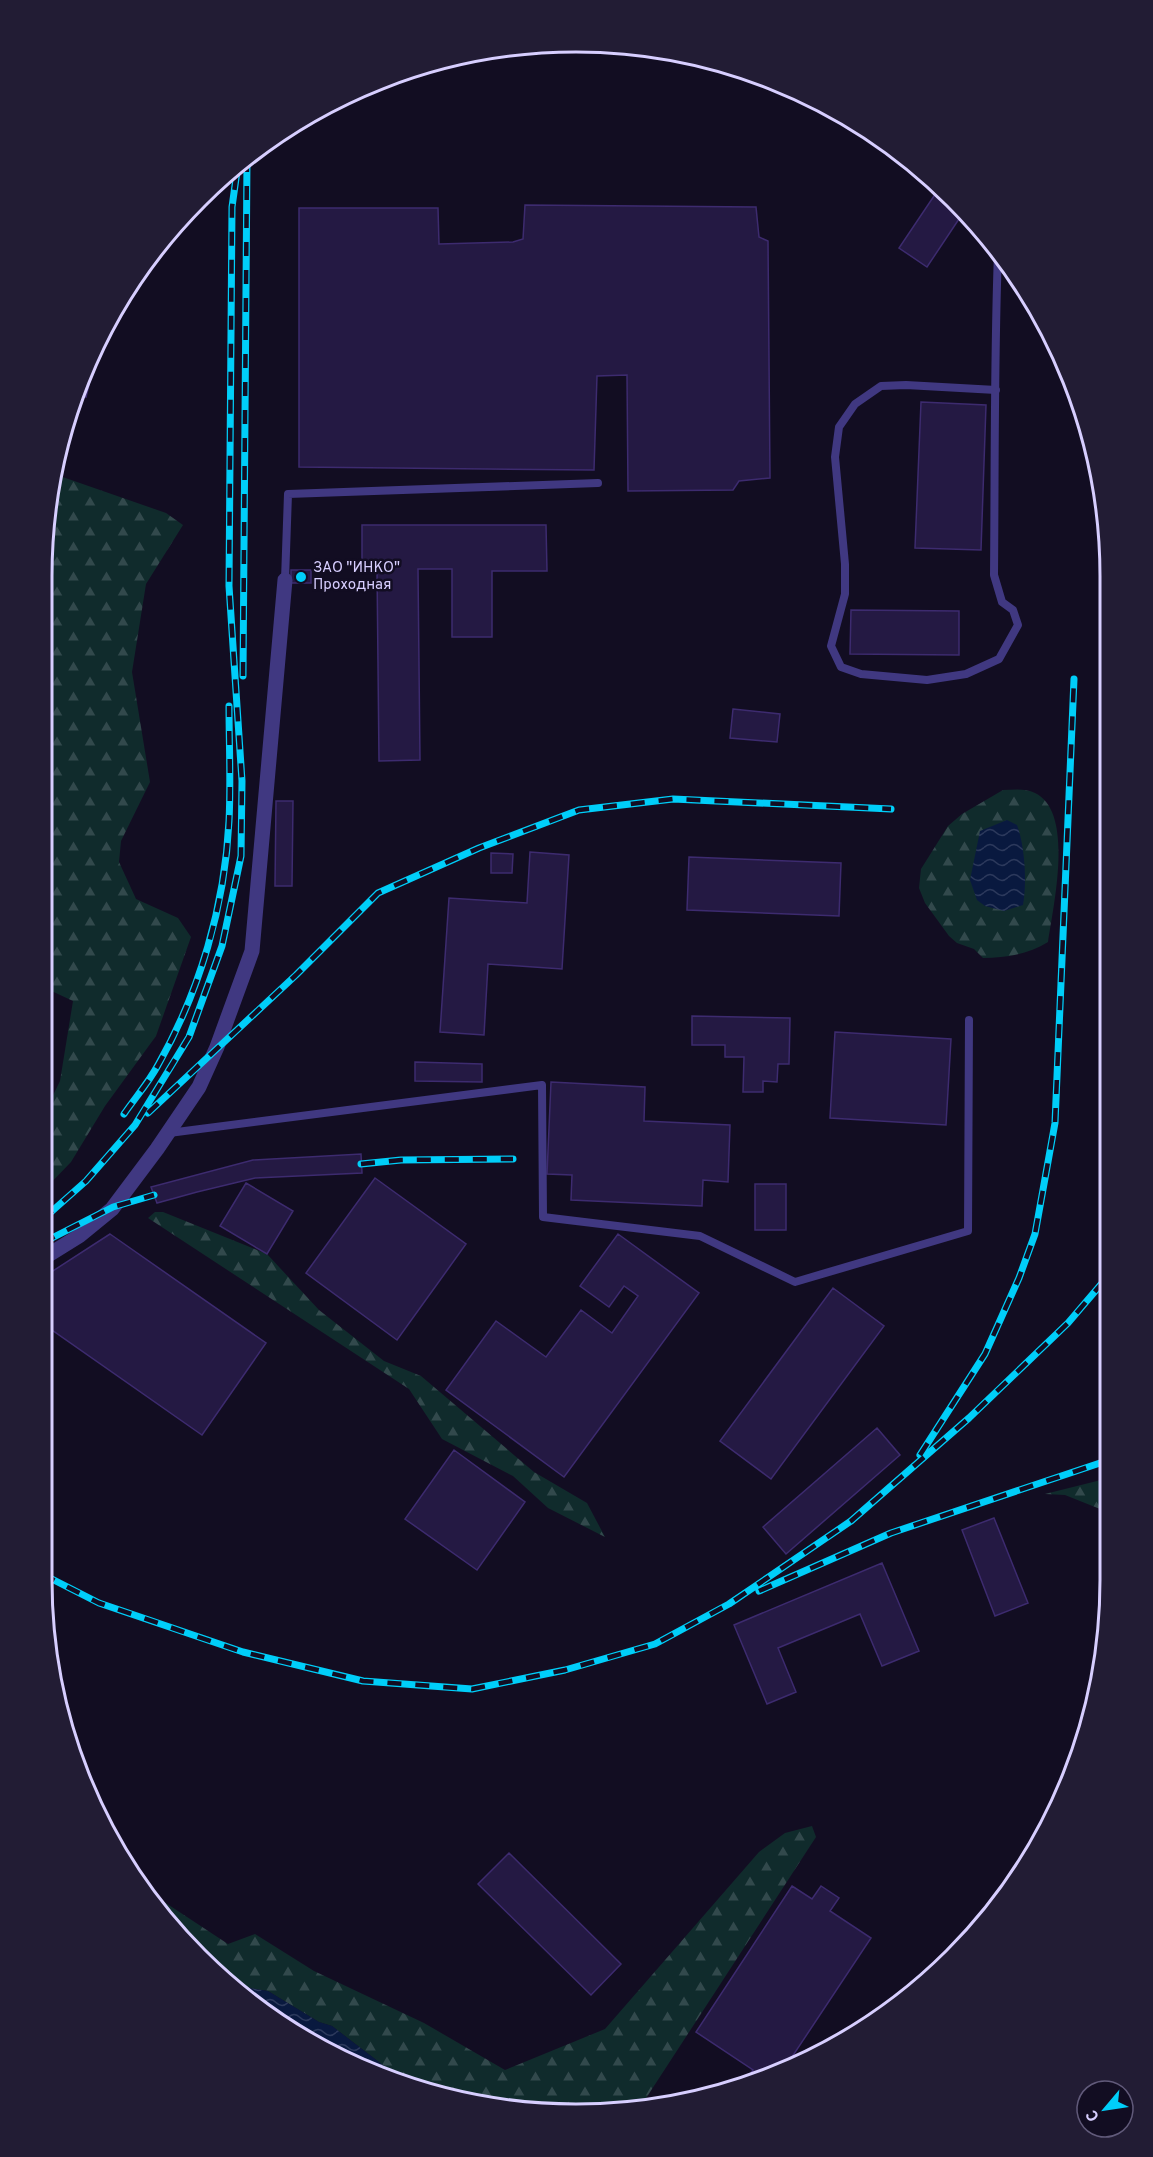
<svg xmlns="http://www.w3.org/2000/svg" width="1153" height="2157" font-family="Overpass,sans-serif">
<defs>
<pattern id="forest-firs" width="22" height="20" patternUnits="userSpaceOnUse" patternTransform="scale(1.5)"><rect width="22" height="20" fill="#102b2c"/><path d="M5 1l3.5 6h-7zM16 11l3.5 6h-7z" fill="#32494c"/></pattern>
<pattern id="water-waves" width="16" height="10" patternUnits="userSpaceOnUse" patternTransform="scale(1.5)"><rect width="16" height="10" fill="#09193f"/><path d="M0 5q4-4 8 0t8 0" fill="none" stroke="#2c395c"/></pattern>
</defs>
<rect width="100%" height="100%" fill="#120d22"/>
<path fill="url(#forest-firs)" d="M54,474L166,513L183,525L146,584L132,672L150,782L121,841L119,862L136,899L178,918L191,937L156,1036L105,1106L71,1162L42,1192L43,1116L60,1081L73,1001L43,987V542Z
M1003,790C1013,790 1025,788 1035,793C1075,812 1053,907 1048,942C1029,954 1006,958 983,958L974,949L957,943L949,936L925,903L919,888L921,869L948,826L962,814Z
M155,1212H163L267,1254L319,1310L384,1361L421,1376L534,1472L587,1503L605,1537L548,1508L513,1476L442,1439L409,1389L148,1218Z
M1109,1478L1110,1513L1065,1495L1045,1494Z
M812,1826L816,1837L639,2109L612,2114L450,2098L405,2082L332,2026L319,2022L268,1991L238,1986L153,1906L143,1888L228,1944L255,1934L314,1971L424,2023L505,2070L605,2029L759,1852L785,1833Z"/>
<path fill="url(#water-waves)" d="M1007,820L1017,825C1025,846 1027,883 1023,905L1004,911L985,906L977,900L970,880L980,831Z
M238,1986L268,1991L319,2022L332,2026L405,2082L280,2025Z"/>
<path fill="#241943" stroke="#3d2b6f" stroke-width="1.5" d="M940,187L963,213L927,267L899,248Z
M525,205L756,207L759,237L768,241L770,478L739,481L733,490L628,491L627,375L597,376L594,470L299,467V208H438L439,244L513,242L523,239Z
M102,332L86,397L77,395L97,340Z
M921,402L986,405L981,550L915,548Z
M362,525H546L547,571H492V637H452V569H418L420,760L379,761L377,569H362Z
M291,570H311V583H291Z
M851,610L959,611V655L850,654Z
M733,709L780,714L777,742L730,738Z
M276,801H293L292,886H275Z
M530,852L569,855L562,969L488,964L484,1035L440,1032L449,898L527,903Z
M491,853L513,854L512,873H491Z
M689,857L841,863L839,916L687,910Z
M692,1016L790,1018L789,1064H778L777,1082L763,1081V1092H743L744,1057H725V1045H692Z
M835,1032L951,1039L946,1125L830,1118Z
M415,1062L482,1064V1082L415,1081Z
M551,1082L645,1087L644,1121L730,1125L728,1182L703,1180L702,1206L571,1200L572,1175L547,1174Z
M361,1154L362,1173L255,1178L197,1192L157,1203L151,1187L253,1160Z
M375,1178L466,1244L397,1340L306,1273Z
M246,1183L293,1211L267,1254L220,1226Z
M755,1184H786V1230H755Z
M110,1234L266,1343L202,1435L42,1323V1278Z
M618,1234L699,1293L564,1477L446,1390L496,1321L546,1357L581,1310L612,1333L638,1296L624,1286L609,1307L580,1286Z
M833,1288L884,1326L771,1479L720,1441Z
M877,1428L900,1455L786,1554L763,1527Z
M454,1450L525,1502L477,1570L405,1519Z
M994,1518L1028,1603L995,1616L962,1530Z
M882,1563L919,1651L882,1666L860,1614L778,1648L796,1692L767,1704L734,1625Z
M509,1853L621,1964L591,1995L478,1884Z
M792,1886L812,1899L821,1886L839,1898L830,1911L871,1938L782,2072L742,2087L753,2070L696,2032Z"/>
<g fill="none" stroke-linecap="round" stroke-linejoin="round">
<path stroke="#403881" stroke-width="8" d="M996,390L906,385L881,386L855,404L839,427L835,457L845,564V594L831,646L841,667L861,674L927,680L966,674L999,659L1018,625L1013,610L1002,602L994,575C995,468 994,360 998,253
M285,580L288,494L598,483
M169,1133L542,1085L543,1217L700,1236L795,1282L968,1231L969,1020"/>
<path stroke="#403881" stroke-width="15" d="M42,1259L79,1236L112,1209L157,1149L199,1087L217,1047L252,951L285,580"/>
<g stroke="#00cef9" stroke-width="7">
<path id="rail" d="M243,676L247,159
M148,1113L296,975L378,893L479,848L579,810L673,799L891,809
M124,1114C135,1098 149,1082 158,1065C200,991 225,905 229,821C231,783 229,744 229,706
M361,1164L401,1160L513,1159
M42,1220L86,1181L135,1125L189,1037L222,946L241,856L242,781L229,586L232,207L238,164
M42,1243L113,1207L154,1195
M920,1455L985,1354L1019,1278L1035,1234L1055,1123L1074,679
M42,1574L99,1603L243,1652L363,1681L472,1689L565,1670L655,1644L729,1604L851,1521L969,1418L1068,1323L1109,1275
M759,1591L891,1533L1109,1460"/>
</g>
<use href="#rail" stroke="#120d22" stroke-width="4.5" stroke-dasharray="14" stroke-linecap="butt"/>
</g>
<circle fill="#00cef9" stroke="#120d22" stroke-width="2" cx="301" cy="577" r="6"/>
<g text-anchor="middle" dominant-baseline="central" stroke-width="5" stroke-linejoin="round" paint-order="stroke">
<g font-size="15" fill="#d7ceff" stroke="#120d22" text-anchor="start">
<text x="313" y="568">ЗАО "ИНКО"<tspan x="313" dy="17">Проходная</tspan></text>
</g>
</g>
<path d="M0 0H1153V2157H0ZM576 52H576A524 524 0 0 1 1100 576V1580A524 524 0 0 1 576 2104H576A524 524 0 0 1 52 1580V576A524 524 0 0 1 576 52Z" fill="#221c34" fill-rule="evenodd"/>
<path fill="none" stroke="#d7ceff" stroke-width="3" d="M576 52H576A524 524 0 0 1 1100 576V1580A524 524 0 0 1 576 2104H576A524 524 0 0 1 52 1580V576A524 524 0 0 1 576 52Z"/>
<g transform="translate(1105 2109) rotate(241)"><circle r="28" fill="#120d22" stroke="#615a7a" stroke-width="1.5"/>
<path d="M0-4.5L10 22L0 15L-10 22Z" fill="#00cef9"/>
<text y="-9" font-size="16" font-weight="bold" text-anchor="middle" fill="#d7ceff">С</text>
</g>
</svg>
